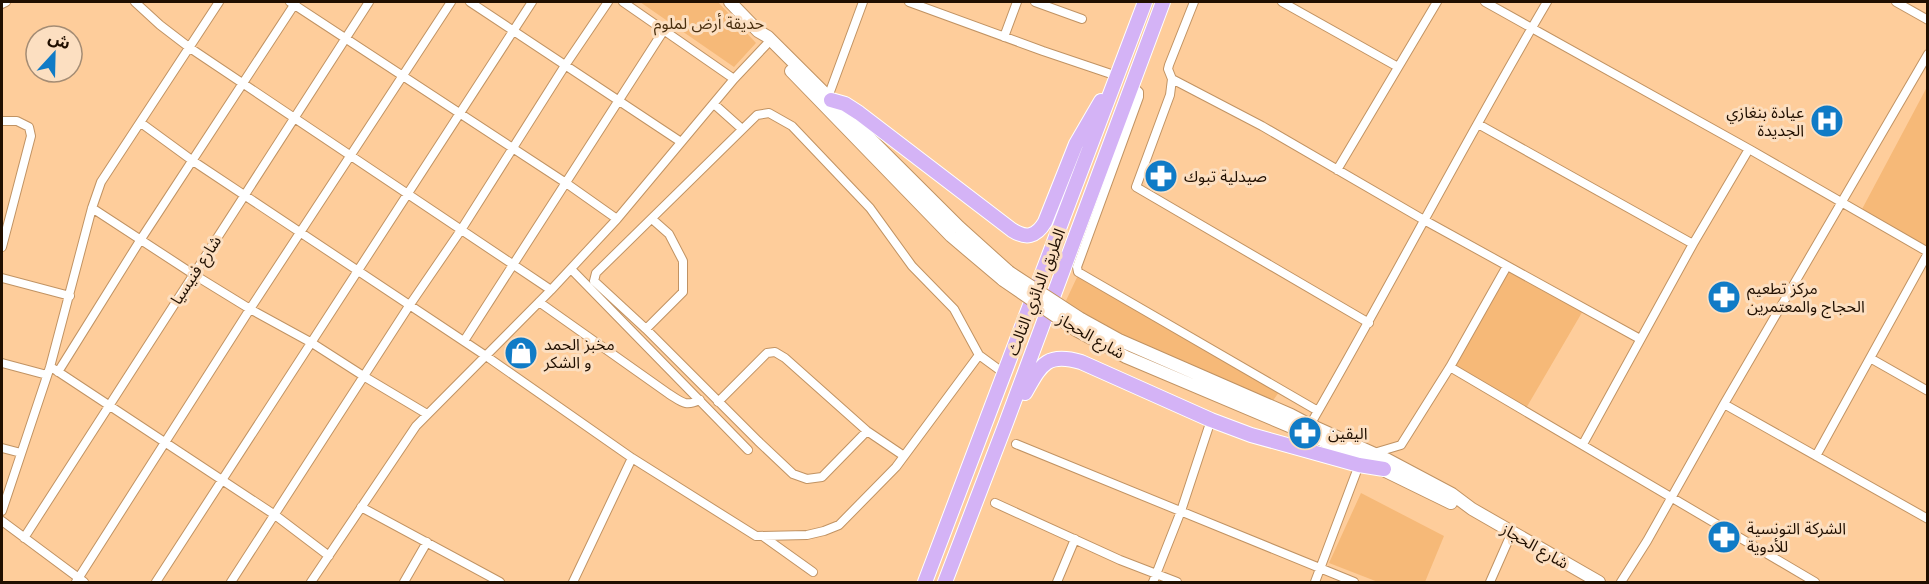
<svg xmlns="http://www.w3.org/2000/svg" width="1929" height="584" font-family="'DM Sans','Noto Sans Arabic',sans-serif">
<rect width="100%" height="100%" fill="#fecd9b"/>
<path fill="#f6b978" d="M640,2H718L756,43L734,67Z
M1927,87V250L1861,211Z
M1507,266L1584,309L1525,410L1451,367Z
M1079,273L1281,389L1270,405L1063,307Z
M1361,493L1444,536L1425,582H1378L1329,563Z"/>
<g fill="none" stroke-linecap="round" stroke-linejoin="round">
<g stroke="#c19363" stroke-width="10">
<path id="minor" d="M135,2L160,25L190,48L551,290
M290,2L566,183L617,219
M470,2L681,142
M623,2L734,79
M909,2L1043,51L1117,76
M1035,2L1082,19
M1194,2L1169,65L1168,69L1172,79L1170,95L1136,187L1369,323
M1282,2L1398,67
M1485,2L1749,149L1693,244L1583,444
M1896,2L1928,20
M2,4L6,2
M1004,37L1017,2
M1172,79L1262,126L1424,220L1640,339
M1132,85L1139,92V97L1077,267L1078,272L1318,411
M828,97L863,2
M714,104L742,129
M2,121H17L29,127L31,136L2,247
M141,123L193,161L486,356L632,458L756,536L807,535L824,531L839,525L896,467L979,355
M1478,124L1693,244
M1749,149L1928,252
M1337,170L1437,2
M92,208L193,274L250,309L312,343L365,377L427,414
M571,269L748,450
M2,278L70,296
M539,302L669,394C682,402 685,407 700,400
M646,329L683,292V261L669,234L652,219
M464,341L664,30
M1870,358L1928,391
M2,363L47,375
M1450,367L1815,582
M54,369L275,515L329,556
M58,372L141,239L296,2
M718,402L767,353L775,352L785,358L867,431L904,456
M1724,404L1928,519
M1310,425C1391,285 1465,141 1547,2
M867,431L822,477L807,479L793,474L758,441L646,329L594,281L596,273L757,115L769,113L792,126L870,208L912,266L954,309L979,355L1005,374
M1016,444L1354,582
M2,448L21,453
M1374,453L1401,445L1450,367L1507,266
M1816,456L1928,253
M995,503L1120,560L1177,582
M361,507L500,582
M2,511L50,367L92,208L101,182L219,2
M2,521L84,582
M764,537L813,572
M24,538L369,2
M76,582L250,309L451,2
M156,582L532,2
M231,582L409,306L461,230L566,64L608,2
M311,582L416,426L551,290L617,219L734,79L766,45
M404,582L427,542
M573,582L632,458
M1057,582L1075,539
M1153,582L1181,511L1211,420
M1315,582L1359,465
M1490,582L1512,532
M1621,582L1647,541L1724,404L1928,54"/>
</g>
<g stroke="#c19363" stroke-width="14">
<path id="secondary" d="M730,2L758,31L768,37L959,227L1009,272
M791,71L951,236L1003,280
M1081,319L1119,340L1291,415L1310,425L1388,460L1452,494L1472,509L1599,582
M1076,330L1126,357L1320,439L1451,503"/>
</g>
<g stroke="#fff" stroke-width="16">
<path id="trunk" d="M831,100L845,104L859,113L1012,230C1026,239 1036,237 1045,222L1076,144L1101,101
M1025,393C1041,365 1046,352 1081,362L1211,420L1251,435L1359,465L1384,469
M925,582L1145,2
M945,582L1006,423L1163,2"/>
</g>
<use href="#minor" stroke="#fff" stroke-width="8"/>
<use href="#secondary" stroke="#fff" stroke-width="12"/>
<use href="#trunk" stroke="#d4b3f6" stroke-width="14"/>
<g stroke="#c19363" stroke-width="14" stroke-linecap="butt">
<path id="secondary-bridge" d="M1009,272L1081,319
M1003,280L1076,330"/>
</g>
<use href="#secondary-bridge" stroke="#fff" stroke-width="12"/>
</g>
<defs>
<g id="hospital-disc" transform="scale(1.725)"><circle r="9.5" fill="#107bc6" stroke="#fcdfc1"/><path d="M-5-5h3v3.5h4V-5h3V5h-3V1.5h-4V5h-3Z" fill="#fff"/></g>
<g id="pharmacy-disc" transform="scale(1.725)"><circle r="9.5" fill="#107bc6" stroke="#fcdfc1"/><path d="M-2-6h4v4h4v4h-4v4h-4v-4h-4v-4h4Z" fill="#fff"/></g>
<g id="shop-disc" transform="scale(1.725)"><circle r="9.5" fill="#107bc6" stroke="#fcdfc1"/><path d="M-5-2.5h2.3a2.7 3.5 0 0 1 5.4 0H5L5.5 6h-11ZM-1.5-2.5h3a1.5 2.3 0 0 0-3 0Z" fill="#fff"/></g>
</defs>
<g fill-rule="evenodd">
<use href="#hospital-disc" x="1827" y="121"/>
<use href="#pharmacy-disc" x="1161" y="176"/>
<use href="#pharmacy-disc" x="1724" y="297"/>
<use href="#shop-disc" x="521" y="353"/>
<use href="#pharmacy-disc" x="1305" y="433"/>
<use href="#pharmacy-disc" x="1724" y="537"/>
</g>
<g text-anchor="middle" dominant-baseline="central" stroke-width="6" stroke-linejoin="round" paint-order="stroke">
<g font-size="16" fill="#4a2f0f" stroke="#fcdfc1">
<text x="709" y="23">حديقة أرض لملوم</text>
</g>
<g font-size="16" fill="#200f00" stroke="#fcdfc1" text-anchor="start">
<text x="1804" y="112" text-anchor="end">عيادة بنغازي<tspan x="1804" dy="18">الجديدة</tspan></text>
<text x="1184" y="176">صيدلية تبوك</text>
<text x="1747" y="288">مركز تطعيم<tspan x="1747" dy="18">الحجاج والمعتمرين</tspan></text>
<text x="544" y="344">مخبز الحمد<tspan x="544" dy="18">و الشكر</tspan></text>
<text x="1328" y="433">اليقين</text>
<text x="1747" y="528">الشركة التونسية<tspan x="1747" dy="18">للأدوية</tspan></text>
</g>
<g font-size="16" fill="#200f00" stroke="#fcdfc1">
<text transform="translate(196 270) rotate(-57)">شارع فنيسيا</text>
<text transform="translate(1036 292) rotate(-69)">الطريق الدائري الثالث</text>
<text transform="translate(1091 336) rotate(30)">شارع الحجاز</text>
<text transform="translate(1535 546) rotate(30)">شارع الحجاز</text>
</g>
</g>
<rect width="1929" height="584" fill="none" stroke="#200f00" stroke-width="6"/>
<g transform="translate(54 54) rotate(22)"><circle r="28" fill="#fcdfc1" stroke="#a48c74" stroke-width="1.5"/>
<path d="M0-4.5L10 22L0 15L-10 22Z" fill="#107bc6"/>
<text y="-9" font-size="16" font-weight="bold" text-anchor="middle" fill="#200f00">ش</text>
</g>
</svg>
